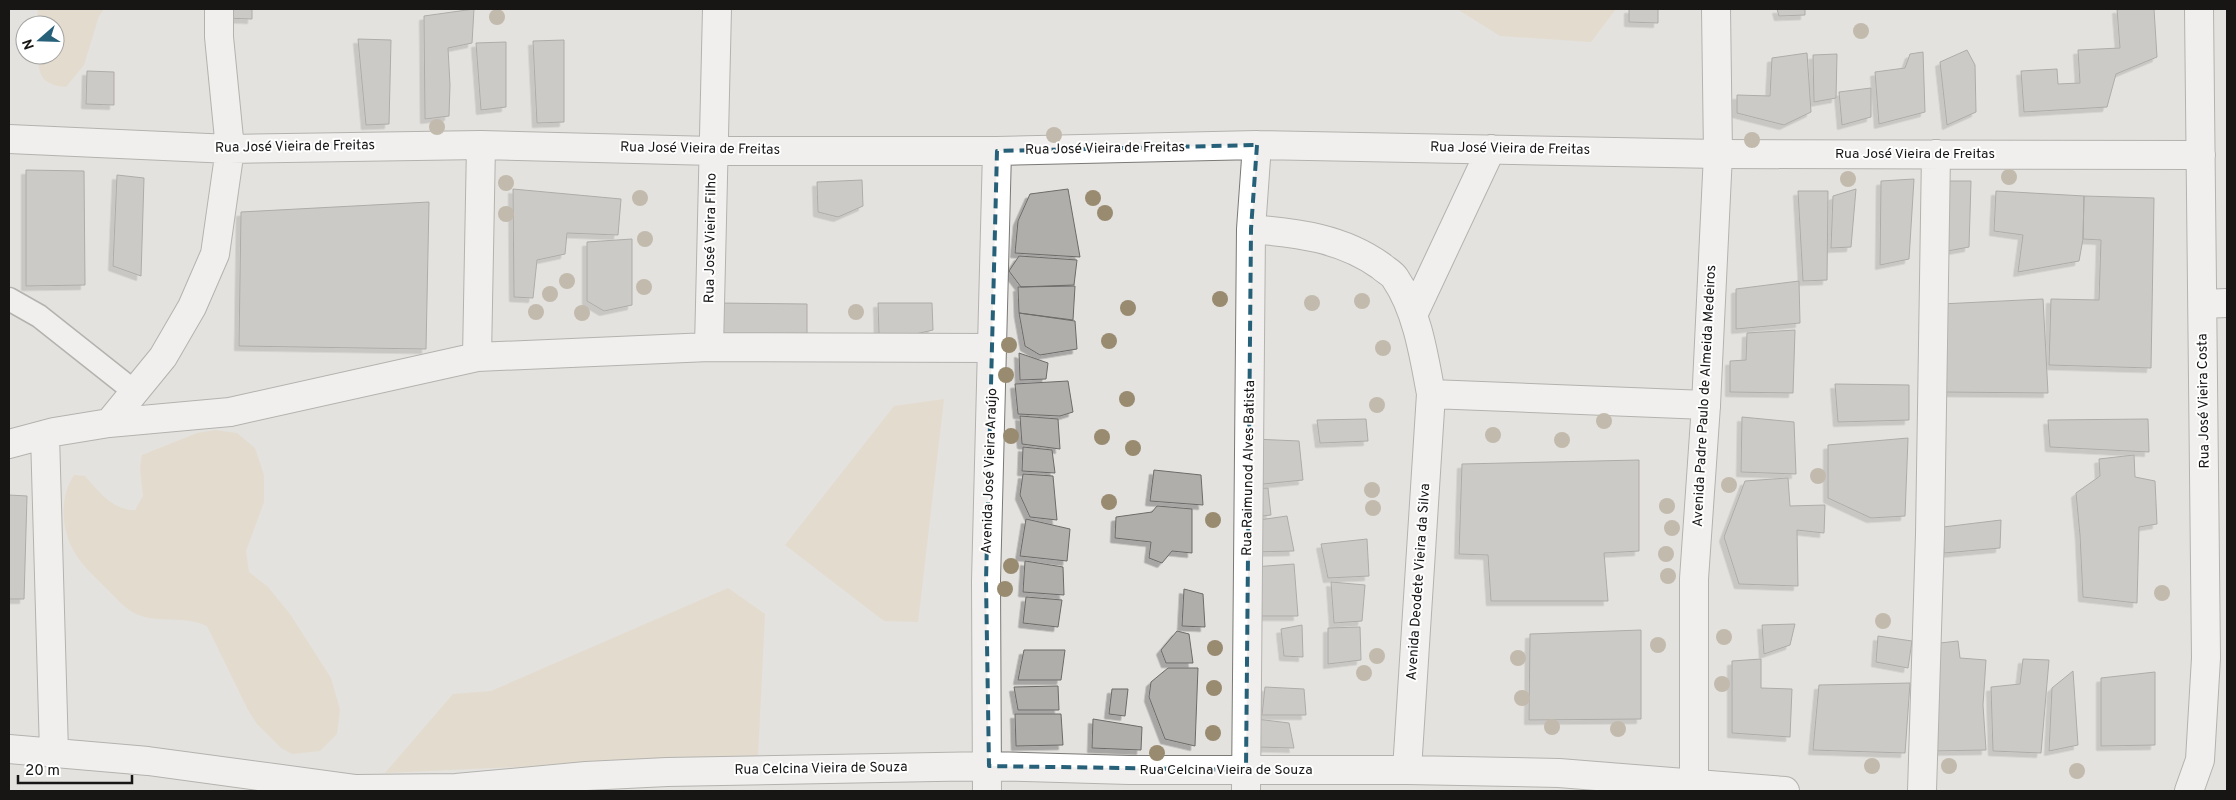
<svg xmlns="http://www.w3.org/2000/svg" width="2236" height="800" font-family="Overpass,sans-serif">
<defs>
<filter id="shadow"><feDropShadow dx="-4.5" dy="4.5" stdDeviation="0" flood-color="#0004"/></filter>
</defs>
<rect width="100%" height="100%" fill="#e4e2df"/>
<path fill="#e2d3ba" d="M38,9H104L99,16L84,65L66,87C43,85 39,77 37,55H55V25H36Z
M1457,9H1616L1591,42L1500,36Z
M944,399L918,622L884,621L785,545L894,406Z
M215,430L237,433L255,448L264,475V502L246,551L249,572L268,587L290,614L331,678L340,710L337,734L320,751L292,754L281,748L257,724L248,710L207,626C184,615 159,624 136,614C125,609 115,597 107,589C95,577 80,564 72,548C61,525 60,496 74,475L85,476C98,491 114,511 135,510L143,496L140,468L142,455L197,433Z
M728,588L765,614L758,756L385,773L453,694L491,691Z"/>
<path fill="#afaeab" stroke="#6d6b69" filter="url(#shadow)" d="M224,9H252V19L224,18Z
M474,9L472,43L448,48L450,85L449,116L425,119L424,16Z
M1629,9H1658V23L1629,22Z
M1777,9H1805V15L1779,16Z
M2117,9H2154L2157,57L2116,74L2107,107L2024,112L2021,71L2057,69L2058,84L2080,83L2078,50L2120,48Z
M358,39L391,40L389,124L366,125Z
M564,40V122L537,123L533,41Z
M506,42V107L481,110L476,43Z
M1967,50L1975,65L1976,112L1947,125L1940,62Z
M1923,52L1925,112L1879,124L1875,72L1905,68L1910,54Z
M1807,53L1811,112L1784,125L1737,113V95L1770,96L1772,58Z
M1837,54L1836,98L1814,102L1813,55Z
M87,71L114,72V105L86,104Z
M1871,88V117L1842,125L1839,92Z
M26,170L84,171L85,285L26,286Z
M117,175L144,178L141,276L113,266Z
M1914,179L1909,259L1880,265L1881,181Z
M862,180L863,206L838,217L818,212L817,182Z
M1936,181H1971L1969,247L1942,252Z
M513,189L621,199L618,235L567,233L565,254L537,260L533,298L514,297Z
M1068,189L1080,257L1015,253L1018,221L1030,194Z
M1856,189L1851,247L1831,248L1833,196Z
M1798,191H1828L1827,280L1803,281Z
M1996,191L2084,196L2083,239L2079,261L2018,272L2023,235L1994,231Z
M2084,196L2154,198L2151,368L2049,365L2051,299L2099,300L2101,240L2083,239Z
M429,202L426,349L239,346L241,212Z
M632,239V305L604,311L587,301V242Z
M1019,256L1077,260L1074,285L1021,287L1009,271Z
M1799,281L1800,323L1736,329V289Z
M1075,286L1073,320L1019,313L1018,287Z
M2043,299L2048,393L1942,392L1941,304Z
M718,303L807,304V334L714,336Z
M878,303H932L933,330L911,335L879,334Z
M1019,313L1075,321L1077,349L1040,355L1025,346Z
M1795,330L1793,393L1730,392V361L1746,360L1747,333Z
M1019,353L1048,363L1046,379L1020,380Z
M1068,381L1073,412L1060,416L1018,414L1015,384Z
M1835,384L1909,385V420L1838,422Z
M1020,416L1058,419L1060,449L1022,444Z
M1742,417L1794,422L1796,474L1741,472Z
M1366,419L1368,441L1320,443L1317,420Z
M2148,419L2149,452L2050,447L2048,420Z
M1908,438L1905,516L1871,518L1828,498V445Z
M1253,439L1299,441L1303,480L1253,485Z
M1023,447L1052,450L1055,473L1022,471Z
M2134,455L2135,477L2155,481L2157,524L2139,527L2137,603L2083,597L2080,535L2076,493L2100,476L2099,459Z
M1639,460V551L1604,553L1608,601H1491L1488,555L1459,554L1462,464Z
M1154,470L1201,475L1203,505L1150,501Z
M1023,474L1053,476L1057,520L1030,517L1020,495Z
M1788,478L1790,506L1825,505L1824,533L1797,530L1798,586L1739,584L1724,537L1745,481Z
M1268,488L1271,515L1253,517V489Z
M9,495L27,496L24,599H9Z
M1157,506L1192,509V553L1172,551L1162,563L1149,558L1151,542L1115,538L1116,517L1152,512Z
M1287,516L1294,551L1253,552L1252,521Z
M1026,519L1070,529L1067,561L1020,556Z
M2001,520L2000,548L1944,553L1943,527Z
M1367,539L1369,576L1328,578L1321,544Z
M1025,561L1063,567L1064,595L1023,592Z
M1294,564L1298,616H1252L1253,567Z
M1331,582L1365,585L1362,621L1334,623Z
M1184,589L1203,594L1205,627L1182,626Z
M1026,597L1062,600L1058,627L1023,623Z
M1795,624L1790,645L1764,654L1762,625Z
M1302,625L1303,657L1284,656L1281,629Z
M1360,627L1361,660L1328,664V628Z
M1641,630V719L1529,720L1530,634Z
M1177,631L1189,634L1193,663H1166L1161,650Z
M1878,636L1912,641L1908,668L1876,662Z
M1958,641L1960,658L1986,660L1983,705L1986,750L1931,751L1940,643Z
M1024,650H1065L1061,680H1018Z
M1761,659V688L1792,689L1790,737L1732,733V661Z
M2023,659L2049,660L2041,753L1993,751L1991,687L2020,684Z
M1168,668H1198L1195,746L1165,739L1149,697L1151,682Z
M2073,671L2078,745L2049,751L2052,688Z
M2155,672V745L2101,746V678Z
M1910,683L1905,753L1813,750L1819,685Z
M1058,686L1059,710H1018L1014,687Z
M1265,687L1304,689L1306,715H1262Z
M1112,689H1128L1125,716L1109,714Z
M1015,714H1061L1063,745L1016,746Z
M1093,719L1142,727L1141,750L1092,748Z
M1256,719L1289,723L1294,748L1257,747Z"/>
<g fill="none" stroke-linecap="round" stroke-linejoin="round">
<g stroke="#7a7976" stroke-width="25">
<path id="lane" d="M9,299L39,316L135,392"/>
</g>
<g stroke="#7a7976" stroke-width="30">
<path id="street" d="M9,139L230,149L481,145L713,151H997L1257,145L1718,154L2201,155
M1251,229C1298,233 1342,238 1381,266C1385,270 1392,273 1395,278C1417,310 1424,356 1431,394L1706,405
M2203,304L2227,303
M1413,315L1491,149
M709,347L717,9
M477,357L481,145
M109,423L163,357L192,307L215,254L230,149L219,37V9
M45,435L54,752
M9,444L54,432L109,423L230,412L477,357L709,347L993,348
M9,749L148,761L356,789L456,788L586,776L667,772L989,766L1129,770H1407L1559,773L1785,791
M1407,770L1431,394
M987,791L986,581L997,151
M1246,791L1251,229L1257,145
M1922,791L1930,534L1936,154
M2189,791L2200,760L2206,658L2199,9"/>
</g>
<g stroke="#7a7976" stroke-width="30">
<path id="secondary" d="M1694,782V579L1706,405L1718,154L1716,9"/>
</g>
<use href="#lane" stroke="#fff" stroke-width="22"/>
<use href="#street" stroke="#fff" stroke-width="28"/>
<use href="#secondary" stroke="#fff" stroke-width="28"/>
</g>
<g fill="#998b70">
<circle cx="497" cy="17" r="8"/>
<circle cx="1861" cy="31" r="8"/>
<circle cx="437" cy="127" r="8"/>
<circle cx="1054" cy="135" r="8"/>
<circle cx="1752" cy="140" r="8"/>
<circle cx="2009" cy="177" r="8"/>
<circle cx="1848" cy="179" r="8"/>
<circle cx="506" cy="183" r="8"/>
<circle cx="640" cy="198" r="8"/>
<circle cx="1093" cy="198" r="8"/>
<circle cx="1105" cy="213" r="8"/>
<circle cx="506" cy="214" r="8"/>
<circle cx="645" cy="239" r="8"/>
<circle cx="567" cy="281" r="8"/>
<circle cx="644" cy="287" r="8"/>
<circle cx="550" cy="294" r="8"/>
<circle cx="1220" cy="299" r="8"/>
<circle cx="1362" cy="301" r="8"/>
<circle cx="1312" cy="303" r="8"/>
<circle cx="1128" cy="308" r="8"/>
<circle cx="536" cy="312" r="8"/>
<circle cx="856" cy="312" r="8"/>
<circle cx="582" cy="313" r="8"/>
<circle cx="1109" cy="341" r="8"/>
<circle cx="1009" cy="345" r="8"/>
<circle cx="1383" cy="348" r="8"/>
<circle cx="1006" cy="375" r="8"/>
<circle cx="1127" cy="399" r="8"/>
<circle cx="1377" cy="405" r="8"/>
<circle cx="1604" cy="421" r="8"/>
<circle cx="1493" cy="435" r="8"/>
<circle cx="1011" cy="436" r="8"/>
<circle cx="1102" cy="437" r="8"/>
<circle cx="1562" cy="440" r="8"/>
<circle cx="1133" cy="448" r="8"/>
<circle cx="1818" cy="476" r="8"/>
<circle cx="1729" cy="485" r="8"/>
<circle cx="1372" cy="490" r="8"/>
<circle cx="1109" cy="502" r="8"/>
<circle cx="1667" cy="506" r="8"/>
<circle cx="1373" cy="508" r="8"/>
<circle cx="1213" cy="520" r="8"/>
<circle cx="1672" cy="528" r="8"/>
<circle cx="1666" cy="554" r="8"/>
<circle cx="1011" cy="566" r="8"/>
<circle cx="1668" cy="576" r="8"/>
<circle cx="1005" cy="589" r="8"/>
<circle cx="2162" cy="593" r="8"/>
<circle cx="1883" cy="621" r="8"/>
<circle cx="1724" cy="637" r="8"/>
<circle cx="1658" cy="645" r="8"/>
<circle cx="1215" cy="648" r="8"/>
<circle cx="1377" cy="656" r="8"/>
<circle cx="1518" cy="658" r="8"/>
<circle cx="1364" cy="673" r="8"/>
<circle cx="1722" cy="684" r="8"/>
<circle cx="1214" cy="688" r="8"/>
<circle cx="1522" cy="698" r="8"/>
<circle cx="1552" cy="727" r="8"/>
<circle cx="1618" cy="729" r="8"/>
<circle cx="1213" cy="733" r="8"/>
<circle cx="1157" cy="753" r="8"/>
<circle cx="1872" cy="766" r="8"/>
<circle cx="1949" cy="766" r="8"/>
<circle cx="2077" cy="771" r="8"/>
</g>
<path d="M0 0H2236V800H0ZM1257,145L1251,229L1246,770L989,766L986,581L997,151Z" fill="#e4e2df" fill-opacity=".55" fill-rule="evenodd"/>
<path fill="none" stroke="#276079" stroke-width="4" stroke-dasharray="10 6" stroke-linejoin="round" d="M1257,145L1251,229L1246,770L989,766L986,581L997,151Z"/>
<g text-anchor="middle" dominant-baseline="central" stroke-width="4" stroke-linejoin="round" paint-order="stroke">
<g font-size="14" fill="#171615" stroke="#fff">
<text transform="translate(295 147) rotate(-1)">Rua José Vieira de Freitas</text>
<text transform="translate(700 149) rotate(1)">Rua José Vieira de Freitas</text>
<text transform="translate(1105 149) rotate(-1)">Rua José Vieira de Freitas</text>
<text transform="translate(1510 149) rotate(1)">Rua José Vieira de Freitas</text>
<text x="1915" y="154">Rua José Vieira de Freitas</text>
<text transform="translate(711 238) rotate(-89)">Rua José Vieira Filho</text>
<text transform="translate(1705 396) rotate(-87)">Avenida Padre Paulo de Almeida Medeiros</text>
<text transform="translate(2204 401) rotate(-91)">Rua José Vieira Costa</text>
<text transform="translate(1249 468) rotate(-89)">Rua Raimunod Alves Batista</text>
<text transform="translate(990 471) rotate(-88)">Avenida José Vieira Araújo</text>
<text transform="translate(1419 582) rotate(-86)">Avenida Deodete Vieira da Silva</text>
<text transform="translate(821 769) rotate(-1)">Rua Celcina Vieira de Souza</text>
<text x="1226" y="770">Rua Celcina Vieira de Souza</text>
</g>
</g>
<rect width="2236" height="800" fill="none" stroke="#171615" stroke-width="20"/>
<g transform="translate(40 40) rotate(250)"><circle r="24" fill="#ffffff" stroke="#a2a2a1"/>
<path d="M0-4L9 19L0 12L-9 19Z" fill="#276079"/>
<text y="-8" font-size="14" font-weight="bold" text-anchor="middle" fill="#171615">N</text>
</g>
<path d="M18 775v8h114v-8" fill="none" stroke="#171615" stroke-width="2.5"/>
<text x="25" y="775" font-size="15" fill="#171615" stroke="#ffffff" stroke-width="4" paint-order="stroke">20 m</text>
</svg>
